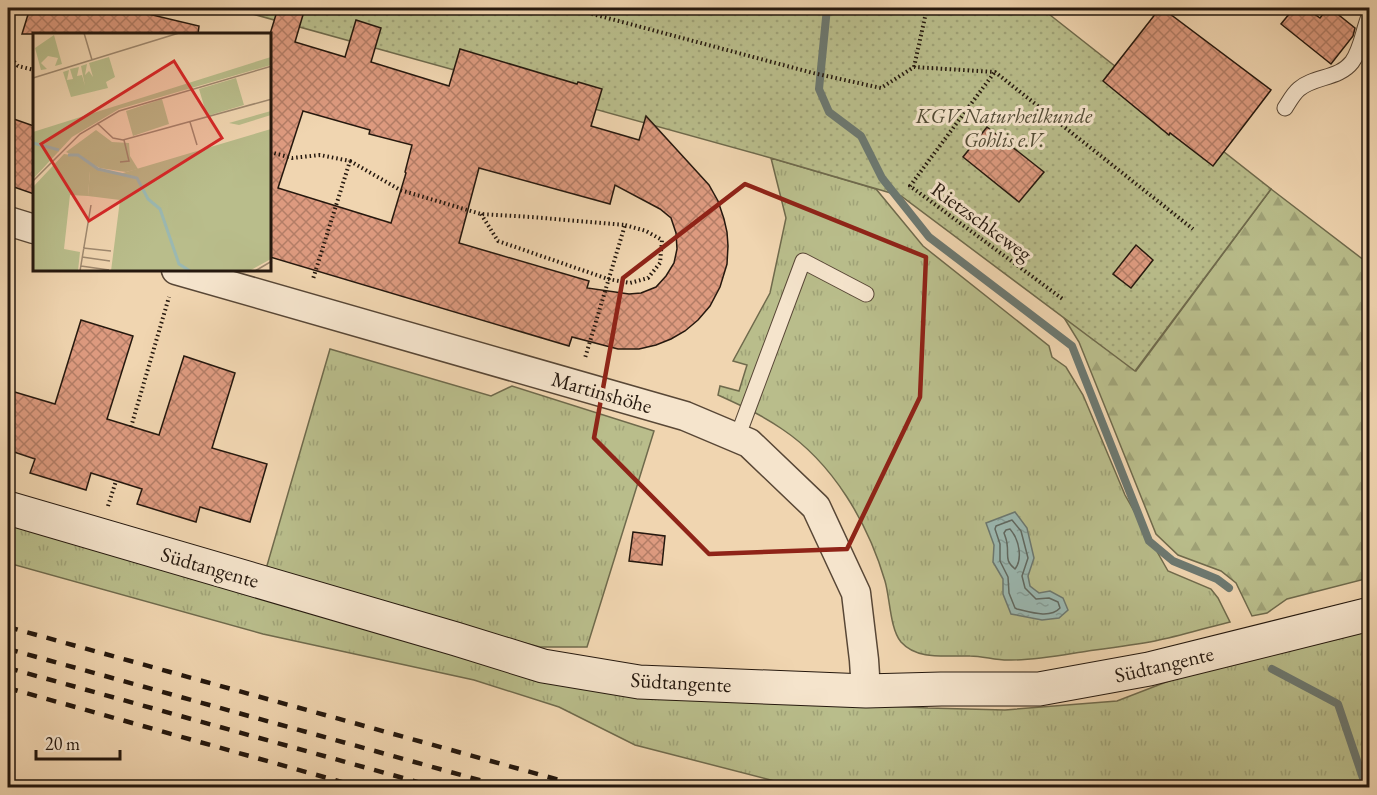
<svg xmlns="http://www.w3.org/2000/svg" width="1377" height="795" font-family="'EB Garamond',serif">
<defs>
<pattern id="grass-tufts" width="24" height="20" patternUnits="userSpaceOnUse" patternTransform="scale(1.5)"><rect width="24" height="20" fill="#b9bd8b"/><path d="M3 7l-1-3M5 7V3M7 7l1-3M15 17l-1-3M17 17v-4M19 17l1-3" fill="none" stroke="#9fa277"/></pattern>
<pattern id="forest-firs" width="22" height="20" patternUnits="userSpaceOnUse" patternTransform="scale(1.5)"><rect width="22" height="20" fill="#b9bd8b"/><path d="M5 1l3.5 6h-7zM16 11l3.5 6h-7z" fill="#9fa277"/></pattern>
<pattern id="garden-dots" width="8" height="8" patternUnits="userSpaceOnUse" patternTransform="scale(1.5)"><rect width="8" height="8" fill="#b9bd8b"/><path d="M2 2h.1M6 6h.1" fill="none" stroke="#9fa277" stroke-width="1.8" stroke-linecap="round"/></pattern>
<pattern id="water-ripples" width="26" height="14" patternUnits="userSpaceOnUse" patternTransform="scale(1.5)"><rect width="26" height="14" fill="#9bb8b1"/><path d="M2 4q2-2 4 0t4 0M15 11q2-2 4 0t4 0" fill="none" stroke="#859d97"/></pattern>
<pattern id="building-cross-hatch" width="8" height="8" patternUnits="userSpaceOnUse" patternTransform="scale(1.5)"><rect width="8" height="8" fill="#dd9a7f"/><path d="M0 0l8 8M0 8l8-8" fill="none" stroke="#b37d66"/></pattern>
</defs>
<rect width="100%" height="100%" fill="#f0d5b0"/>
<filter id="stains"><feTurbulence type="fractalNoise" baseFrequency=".00333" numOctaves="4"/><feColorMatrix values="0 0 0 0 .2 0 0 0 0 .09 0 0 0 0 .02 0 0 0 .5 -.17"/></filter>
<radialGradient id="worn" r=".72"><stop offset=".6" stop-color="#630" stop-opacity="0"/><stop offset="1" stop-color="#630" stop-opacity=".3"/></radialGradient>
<path fill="url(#grass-tufts)" stroke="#6f6a4c" stroke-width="1.5" d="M771,158L876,189L923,246L1049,346L1052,357L1066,367L1083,395L1125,495L1168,571L1211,589L1218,598L1230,622C1205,628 1180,636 1155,641C1133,645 1110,648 1088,651C1062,655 1037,660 1011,660C997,661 984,656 970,656C947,655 918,661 901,642C890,629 890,598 885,581C868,523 833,463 782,429C762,415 740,405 718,395L720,386L739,391L747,365L733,361L770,293L786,218Z
M330,349L491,396L512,386L654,431L587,647H540L458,626L266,569Z
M8,523L637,694L928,708L1005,710L1117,701L1187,674L1369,628V787H798L635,745L559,707L474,680L263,634L8,563Z"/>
<path fill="url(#forest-firs)" stroke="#6f6a4c" stroke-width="1.5" d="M1271,189L1369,264V578L1287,599L1267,613L1252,616L1236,583L1221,571L1178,555L1156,534L1079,342L1063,316L1136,371Z"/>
<path fill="url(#garden-dots)" stroke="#6f6a4c" stroke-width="1.5" d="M231,8H1048L1045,11L1271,189L1135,371L901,196L771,158Z"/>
<path fill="url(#water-ripples)" stroke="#6c7870" stroke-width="1.5" d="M1015,512L1027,528L1034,558L1028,576L1030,586L1039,593L1050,591L1063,598L1068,610L1059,618L1042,620L1011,614L1003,594V579L993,562L994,545L986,523Z"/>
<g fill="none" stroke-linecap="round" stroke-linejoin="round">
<path stroke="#606860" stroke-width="1.5" d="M1012,520L1021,531L1028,558L1022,576L1025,588L1036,599L1049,598L1058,602L1060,608C1050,619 1030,612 1017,609L1015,608L1009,593L1008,577L1000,561V544L995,529L996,526Z
M1010,529C1019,539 1023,559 1015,569C1004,560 1009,555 1007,544C1007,541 1005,536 1004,533L1006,530Z"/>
<path stroke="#6c7870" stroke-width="8" d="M827,8L819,89L829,112L861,136L882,178L929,237L1072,346L1149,541L1173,561L1217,579L1229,588
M1272,669L1338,704L1365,784L1369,788"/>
</g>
<path fill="url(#building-cross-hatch)" stroke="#25180e" stroke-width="1.5" fill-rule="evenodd" d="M30,8H123L199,26L198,34H22Z
M278,8H305L295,42L345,57L356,20L381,28L371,62L449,86L460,49L577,84L578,82L602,89L591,126L639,140L646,116L709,185L718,201L724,219L727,232L728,246L727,264L720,287L710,306L698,320L685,331L671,339L656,345L639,349H618L572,337L569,346L270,257V34ZM303,111L370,130L369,134L412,145L405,172L406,173L391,223L278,188ZM479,168L610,204L615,185L660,209L671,218L676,233L677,249L674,263L666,276L656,287L641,293L629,294L587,288L589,281L459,243Z
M1160,8H1162L1271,90L1213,166L1170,133L1169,135L1103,81Z
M1294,8H1306L1320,18L1328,8H1330L1355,28L1353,36L1331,64L1281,24Z
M8,117L34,126V194L8,185Z
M987,127L1044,172L1019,202L963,157Z
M1136,245L1153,260L1131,288L1113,274Z
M81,320L133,336L107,419L159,435L184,356L235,373L212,448L267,464L250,522L200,507L196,522L137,504L142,489L91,473L86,490L30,473L35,459L8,450V390L55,404Z
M633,532L665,536L662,565L629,561Z"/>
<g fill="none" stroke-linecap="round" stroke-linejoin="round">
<g stroke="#584736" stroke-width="17">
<path id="lane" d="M1285,108C1289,102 1293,94 1299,89C1314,76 1339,79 1352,62C1362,48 1363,30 1370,14
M737,438L803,261L866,294"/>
</g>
<g stroke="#584736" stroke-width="31">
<path id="street" d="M8,221L34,229
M176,270L685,416L749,443L816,507L856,593L864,660L866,691"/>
</g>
<g stroke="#25180e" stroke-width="35">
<path id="secondary" d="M8,508L456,639L543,666L639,682L866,691L941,689H1039L1149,669L1370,614"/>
</g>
<path stroke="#25180e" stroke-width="4" stroke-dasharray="1.5 3" stroke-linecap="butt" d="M570,8L813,73L881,88L914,67L995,72L1193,229
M8,55L18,66L34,70
M914,67L927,8
M994,73L910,186L1064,300
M270,152L292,158L320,155L350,161L313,279
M350,161L400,190L481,214L531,217L625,225L585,358
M481,214L498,241L608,279L630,283L648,278L660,263L662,240L646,231L625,225
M131,427L169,297
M108,506L116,481"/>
<use href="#lane" stroke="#f5e4cc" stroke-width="15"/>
<use href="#street" stroke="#f5e4cc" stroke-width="28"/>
<use href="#secondary" stroke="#f5e4cc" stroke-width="33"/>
<path stroke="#25180e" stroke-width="4.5" stroke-dasharray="10 10" stroke-linecap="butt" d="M8,627L588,788
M8,649L508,788
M8,668L439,788
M8,688L363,788"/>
</g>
<path fill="none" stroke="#8f2418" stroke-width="4.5" stroke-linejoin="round" d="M745,184L926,257L920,397L847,549L709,554L594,438L623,278Z"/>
<g text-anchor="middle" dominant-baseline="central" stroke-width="6" stroke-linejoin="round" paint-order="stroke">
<g font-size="21" font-style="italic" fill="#514a34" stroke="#f5e4cc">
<text x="1004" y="115">KGV Naturheilkunde<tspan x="1004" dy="24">Gohlis e.V.</tspan></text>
</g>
<g font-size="21" fill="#25180e" stroke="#f5e4cc">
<text transform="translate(982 221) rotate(36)">Rietzschkeweg</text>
<text transform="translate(602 392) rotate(16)">Martinshöhe</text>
<text transform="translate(210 567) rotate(16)">Südtangente</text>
<text transform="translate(1164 664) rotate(-13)">Südtangente</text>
<text transform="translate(681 682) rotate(3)">Südtangente</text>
</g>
</g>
<g transform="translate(33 33)">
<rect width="238" height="238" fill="#f0d5b0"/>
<path d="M238,24V32L86,76L39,104L0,146V99ZM203,45L211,72L174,83L166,56ZM129,66L136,91L100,103L93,78ZM238,78V82L206,92L196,90ZM63,97L79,109L96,110L97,123L105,136L93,139L67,135L33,119Z" fill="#b9bd8b"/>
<path d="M31,121L45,123L67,138H57L55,163L37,162L31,216L47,219L45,238H0V154Z" fill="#b9bd8b"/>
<path d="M21,2L29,31L22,33L25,25L15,23L8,30L14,36L8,37L2,15ZM76,24L82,44L73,49L75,55L38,64L30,39L36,37L34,47L40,46L37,36L46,34L44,43L49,42L52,53L48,33L54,31L52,42L56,38L60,44L56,30ZM238,96V226L216,238H78L87,167L55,163L57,137L90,140Z" fill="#b9bd8b"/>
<path fill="none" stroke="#9bb8b1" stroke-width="3" d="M0,110L26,117M35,122H45L65,136L104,145L115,166L127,176L146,231L157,238"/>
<path fill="none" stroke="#9f896f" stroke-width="1.5" d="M51,0L59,27M0,45L146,0M157,89L164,112M64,90L80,105L90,107L239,66M87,129L96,128L91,107M0,148L47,101L86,78L239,33M50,215L78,218M49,224L77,228M48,233L76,237M47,238L58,172M222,238L239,228"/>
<path fill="#d62828" fill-opacity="0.15" stroke="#d62828" stroke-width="3" d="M141,28L189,105L56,188L8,111Z"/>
<rect width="238" height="238" fill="none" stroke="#25180e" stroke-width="3"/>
</g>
<rect width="1377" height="795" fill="none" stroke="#f0d5b0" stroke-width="30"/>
<rect x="9" y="9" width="1359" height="777" fill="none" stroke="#25180e" stroke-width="3"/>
<rect x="15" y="15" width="1347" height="765" fill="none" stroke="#25180e" stroke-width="1.5"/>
<path d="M36 750v9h84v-9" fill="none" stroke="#25180e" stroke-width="3"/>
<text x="45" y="750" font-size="18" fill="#25180e" stroke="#f5e4cc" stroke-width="4.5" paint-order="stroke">20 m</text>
<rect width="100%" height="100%" filter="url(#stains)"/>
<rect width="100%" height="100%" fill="url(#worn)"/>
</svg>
